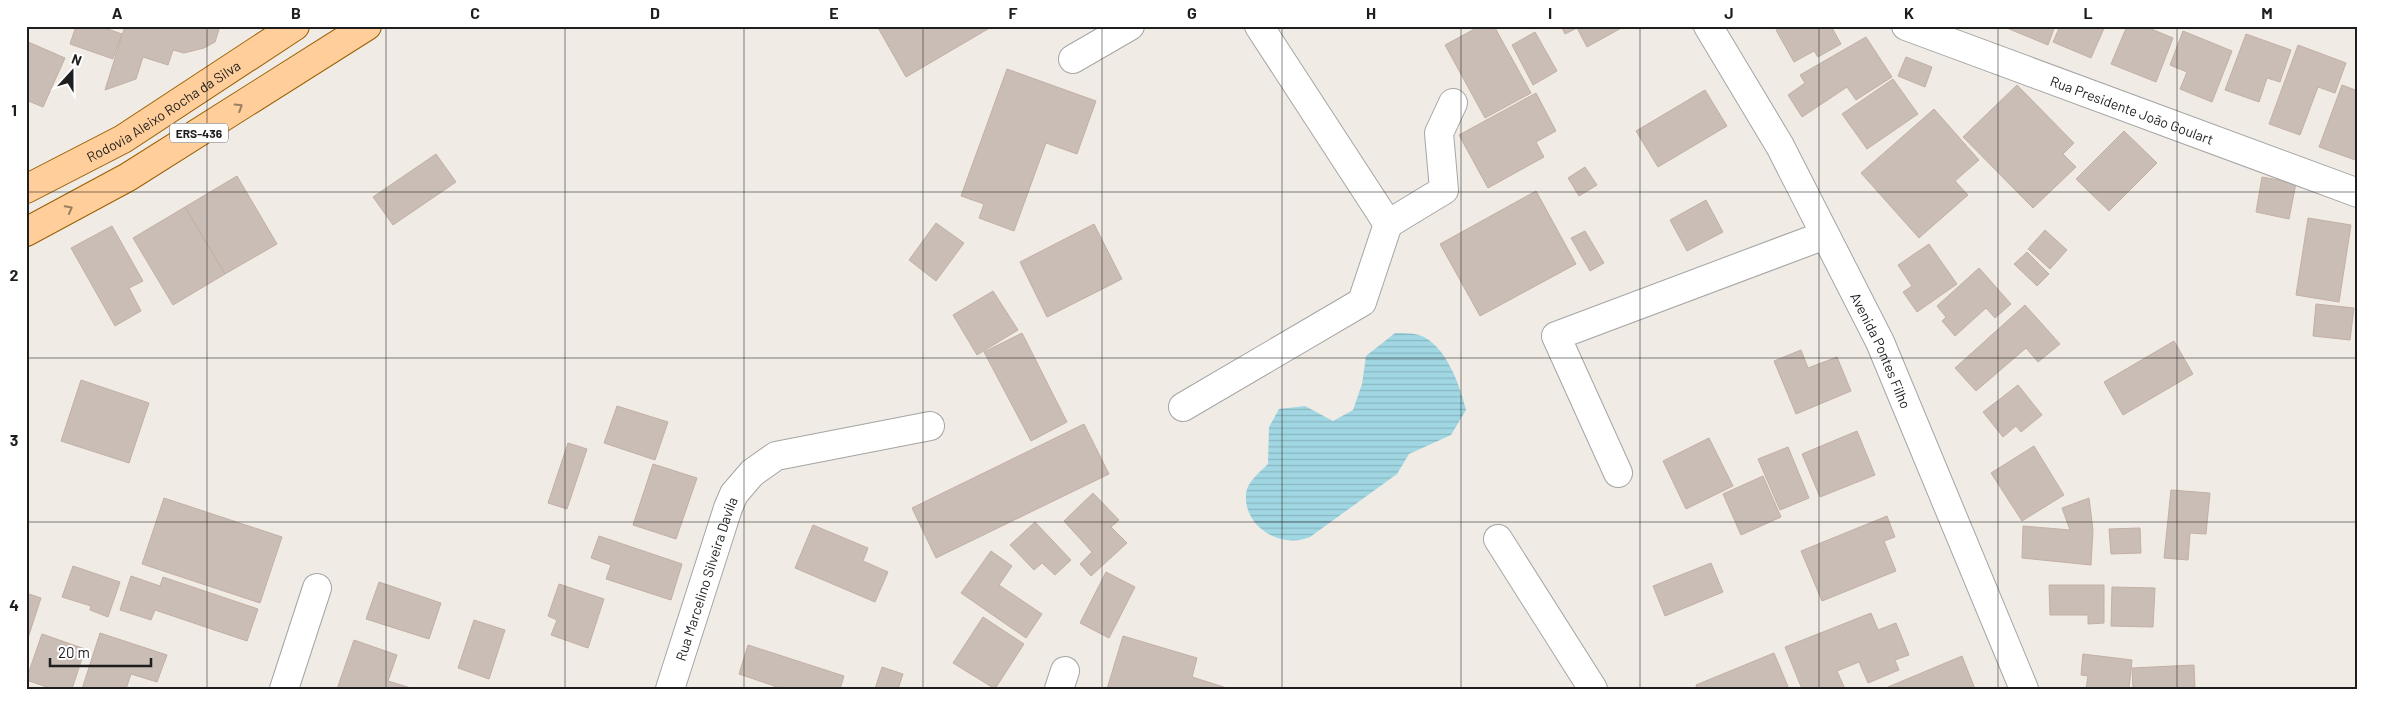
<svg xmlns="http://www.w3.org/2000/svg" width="2384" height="715" font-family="Barlow,sans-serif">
<defs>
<pattern id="water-rules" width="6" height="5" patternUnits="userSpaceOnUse" patternTransform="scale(1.25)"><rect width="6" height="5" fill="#a0d7e2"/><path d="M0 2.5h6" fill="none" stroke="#89b8c1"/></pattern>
</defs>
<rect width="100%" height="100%" fill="#f0ebe4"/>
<path fill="url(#water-rules)" d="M1395,333C1403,333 1412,333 1419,335C1446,344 1460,386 1466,410L1451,435L1409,454L1397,474L1310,537C1282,549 1244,528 1246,495C1246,483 1260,472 1268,464L1269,427L1279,409L1305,406L1333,421L1353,410L1362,384L1366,356Z"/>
<path fill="#c9bdb6" stroke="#c3b0a4" d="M76,26H99L122,34L113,59L70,44Z
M125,26H220L215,42L204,48L184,53L173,50L168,65L143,57L136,79L105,90Z
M877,26H993L906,77Z
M1480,26H1494L1531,93L1485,118L1445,45Z
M1561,26H1625L1587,47L1577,28L1565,34Z
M1783,26H1831L1841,44L1818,57L1814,51L1794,62L1776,30Z
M2002,26H2055L2048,45Z
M2060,26H2105L2091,58L2053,42Z
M2127,26H2144L2173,38L2156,82L2111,64Z
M2183,31L2232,51L2212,102L2180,89L2187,72L2170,65Z
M1535,32L1557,71L1533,85L1512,45Z
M2246,34L2291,50L2280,82L2267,78L2259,102L2225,90Z
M1866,37L1892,77L1856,100L1847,87L1802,117L1788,95L1805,83L1800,75Z
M26,41L65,58L43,107L26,100Z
M2298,45L2346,63L2335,93L2318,87L2300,135L2269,124Z
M1906,57L1932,67L1925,87L1898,76Z
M1007,69L1096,101L1077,154L1046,143L1014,231L979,218L984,204L961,196Z
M1893,79L1918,114L1867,149L1842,114Z
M2017,85L2074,143L2063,154L2076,167L2033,208L1963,137Z
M2342,85L2358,91V161L2319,147Z
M1705,90L1727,126L1658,167L1636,131Z
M1536,93L1556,131L1536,142L1544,157L1488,188L1459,135Z
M1934,109L1979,160L1955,181L1968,195L1919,238L1861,173Z
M2124,131L2157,163L2109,211L2076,179Z
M436,154L456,182L393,225L373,197Z
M1585,167L1597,185L1579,196L1568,178Z
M237,176L277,244L225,274L185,207Z
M2262,177L2296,183L2289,219L2256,212Z
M1536,191L1576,264L1480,316L1440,244Z
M1706,200L1723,232L1687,251L1670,220Z
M185,207L225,274L173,305L133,238Z
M2308,218L2351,225L2339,302L2296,295Z
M936,223L964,243L936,281L909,260Z
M1094,224L1122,279L1047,317L1020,262Z
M112,226L143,281L129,288L141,311L115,326L71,248Z
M2045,230L2067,250L2050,269L2028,249Z
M1585,231L1604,263L1590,271L1571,238Z
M1929,244L1957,284L1917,312L1903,292L1912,286L1898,265Z
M2027,252L2049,274L2037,286L2014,264Z
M1979,268L2011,304L1995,318L1986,308L1955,336L1942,321L1946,317L1937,306Z
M993,291L1018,330L977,355L953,315Z
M2316,304L2354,308L2350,340L2313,336Z
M2025,305L2060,344L2038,362L2026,348L1976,391L1955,368Z
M1022,333L1067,422L1031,441L984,352Z
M2174,341L2193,374L2123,415L2104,382Z
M1801,350L1808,368L1837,357L1851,391L1796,414L1774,361Z
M81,380L149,403L129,463L61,441Z
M2018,385L2042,415L2021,432L2016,426L2003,437L1983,412Z
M617,406L668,422L655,460L604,443Z
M1084,424L1109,474L936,558L912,508Z
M1857,431L1875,475L1820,497L1802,454Z
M1709,438L1733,486L1686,509L1663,461Z
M568,443L587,449L567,509L548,503Z
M2034,446L2064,495L2022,521L1991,473Z
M1788,447L1809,498L1780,510L1758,459Z
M653,464L697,478L676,539L633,525Z
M1763,476L1781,517L1741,535L1723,494Z
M2171,490L2210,493L2206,534L2190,533L2188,560L2164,558Z
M1093,493L1119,520L1111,527L1127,543L1091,576L1080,564L1092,552L1064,521Z
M164,498L282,537L260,603L142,564Z
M2089,498L2093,530L2091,565L2022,558L2023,526L2070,530L2062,508Z
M1887,516L1895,537L1884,541L1896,571L1822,601L1801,551Z
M1035,522L1071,560L1055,575L1042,563L1034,570L1010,545Z
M813,525L868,548L863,561L888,572L875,602L795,568Z
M2140,528L2141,553L2111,554L2109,529Z
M599,536L682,564L671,600L606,579L611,565L591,558Z
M991,551L1012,566L999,585L1042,614L1026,638L961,593Z
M1711,563L1723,592L1665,616L1653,586Z
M73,566L120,582L108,617L90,610L91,606L62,597Z
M1106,572L1135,587L1109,638L1080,623Z
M131,576L160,586L163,577L258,609L247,641L155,610L151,620L120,610Z
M379,582L441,603L429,639L366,619Z
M559,584L604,599L588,648L551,635L557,620L548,616Z
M2049,585H2104V623L2088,624V615H2050Z
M2112,587L2155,588L2153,627L2111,626Z
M26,593L41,598L26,644Z
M1871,613L1878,630L1896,623L1909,655L1895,660L1899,670L1868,683L1859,662L1837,671L1845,689H1802L1785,647Z
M983,617L1024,644L995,689L953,663Z
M474,620L505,630L489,679L458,668Z
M100,633L167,655L157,682L131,674L126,689H82Z
M42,634L85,649L72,689H53L26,680Z
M1123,636L1197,658L1192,677L1230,689H1107Z
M354,640L397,655L388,681L414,689H337Z
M748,645L844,676L840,689H783L739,674Z
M1774,653L1789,689H1697L1696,685Z
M2083,654L2132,660L2129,689H2086L2088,676L2081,675Z
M1962,656L1975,689H1888V687Z
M2194,665L2195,689H2133L2132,668Z
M882,667L903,674L898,689H875Z"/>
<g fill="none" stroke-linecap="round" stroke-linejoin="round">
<g stroke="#a5a5a5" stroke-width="30">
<g id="minor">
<path d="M1259,26L1388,224L1444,190L1439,133L1453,103"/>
<path id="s1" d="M1708,26L1780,146L1880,342L2024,689"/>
<path id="s2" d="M1906,26L2358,193"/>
<path d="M1073,59L1130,26"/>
<path d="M1183,407L1362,302L1388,224"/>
<path d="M1618,473L1556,336L1825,235"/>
<path d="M1498,539L1593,689"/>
<path d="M284,689L317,588"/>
<path id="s3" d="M670,689L728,508L734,494L752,473L776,456L930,426"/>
<path d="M1059,689L1065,671"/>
</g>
</g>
<g stroke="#995e00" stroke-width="30">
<g id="major">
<path id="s4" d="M26,189L123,139L295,26"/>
<path d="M26,232L128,177L367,26"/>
</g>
</g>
<use href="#minor" stroke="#fff" stroke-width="28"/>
<use href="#major" stroke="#ffce9a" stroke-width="28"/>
</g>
<defs><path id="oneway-chevron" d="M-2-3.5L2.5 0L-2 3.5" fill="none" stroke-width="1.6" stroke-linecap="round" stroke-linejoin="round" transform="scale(1.25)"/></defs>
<g stroke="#9a7f62">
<use href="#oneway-chevron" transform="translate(239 107) rotate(-32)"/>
<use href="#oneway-chevron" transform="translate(69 209) rotate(-28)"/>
</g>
<path fill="none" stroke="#1e1e1e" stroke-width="1" stroke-opacity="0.55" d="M207,26V689M386,26V689M565,26V689M744,26V689M923,26V689M1102,26V689M1282,26V689M1461,26V689M1640,26V689M1819,26V689M1998,26V689M2177,26V689M26,192H2358M26,358H2358M26,522H2358"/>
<g text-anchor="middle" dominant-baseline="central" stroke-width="5" stroke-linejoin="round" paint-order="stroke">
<rect fill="#fff" stroke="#626262" stroke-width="1" x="170" y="123.5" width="58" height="19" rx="4"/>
<g font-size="12" font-weight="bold" fill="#1e1e1e">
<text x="199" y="133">ERS-436</text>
</g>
<g font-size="14" fill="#1e1e1e" stroke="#fff">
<text stroke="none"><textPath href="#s4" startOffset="158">Rodovia Aleixo Rocha da Silva</textPath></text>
<text stroke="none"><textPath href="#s2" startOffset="241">Rua Presidente João Goulart</textPath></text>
<text stroke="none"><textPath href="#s1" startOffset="368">Avenida Pontes Filho</textPath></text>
<text stroke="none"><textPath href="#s3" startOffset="116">Rua Marcelino Silveira Davila</textPath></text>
</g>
</g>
<rect width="2384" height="715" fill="none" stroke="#ffffff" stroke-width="55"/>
<g transform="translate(72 72) rotate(21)" stroke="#ffffff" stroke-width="4" paint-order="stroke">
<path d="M0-4L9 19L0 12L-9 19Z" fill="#1e1e1e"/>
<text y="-8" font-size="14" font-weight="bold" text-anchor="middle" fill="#1e1e1e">N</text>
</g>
<path d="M50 658v8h101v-8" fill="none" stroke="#1e1e1e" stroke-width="2.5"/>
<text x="58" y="658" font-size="15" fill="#1e1e1e" stroke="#ffffff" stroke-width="4" paint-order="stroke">20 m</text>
<rect x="28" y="28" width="2328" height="660" fill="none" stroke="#1e1e1e" stroke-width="2"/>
<g font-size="16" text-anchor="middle" font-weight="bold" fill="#1e1e1e">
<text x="117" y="19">A</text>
<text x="296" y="19">B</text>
<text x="475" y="19">C</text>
<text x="655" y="19">D</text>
<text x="834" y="19">E</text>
<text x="1013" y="19">F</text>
<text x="1192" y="19">G</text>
<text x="1371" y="19">H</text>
<text x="1550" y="19">I</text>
<text x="1729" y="19">J</text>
<text x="1909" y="19">K</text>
<text x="2088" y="19">L</text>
<text x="2267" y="19">M</text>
<text x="14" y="116">1</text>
<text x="14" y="281">2</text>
<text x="14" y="446">3</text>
<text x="14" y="611">4</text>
</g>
</svg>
